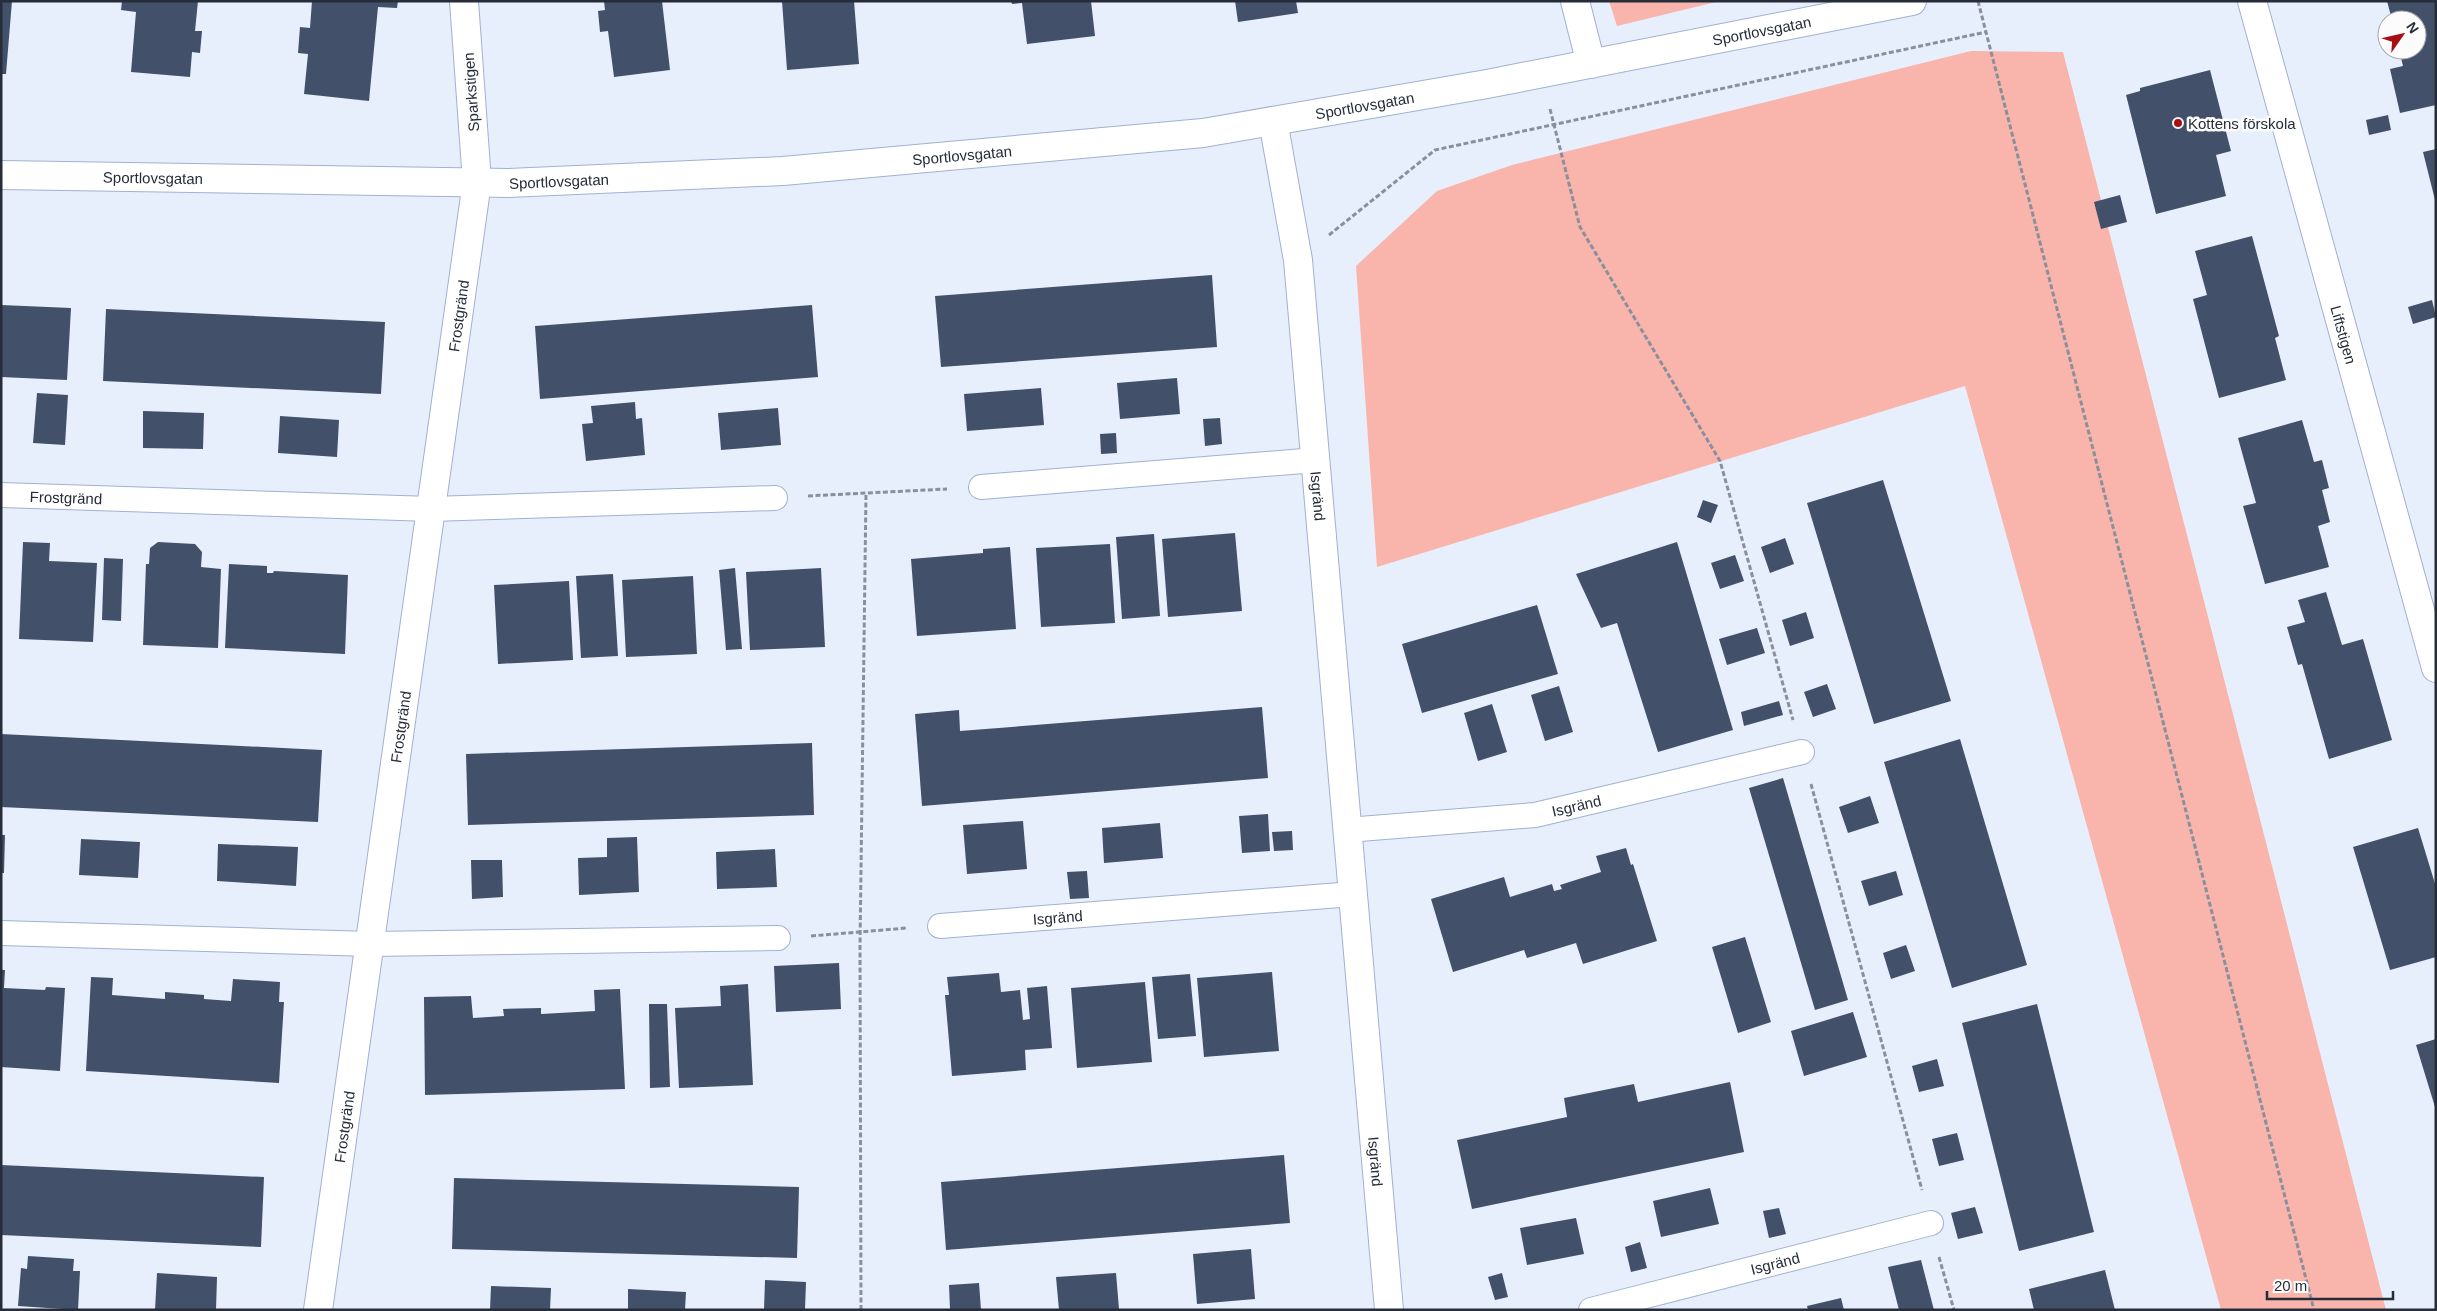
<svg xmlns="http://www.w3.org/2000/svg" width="2437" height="1311" font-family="Helvetica,sans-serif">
<rect width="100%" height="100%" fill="#e8effc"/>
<path fill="#f9b4ab" d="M1609,1H1720L1617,26Z
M1971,51L2063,52L2386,1310H2221L1965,386L1377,567L1356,266L1437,191L1512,165Z"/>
<path fill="#42506a" d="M1,1H12L6,74H1Z
M122,1H198L195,31H202L200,53L192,52L190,77L131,72L136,12L121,10Z
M312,1H398L397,8L378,7L369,101L304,94L308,54L298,53L300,27L310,28Z
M604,1H662L670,70L614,77L608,31L600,32L598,11L605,10Z
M782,1H854L859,64L787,70Z
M1011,1H1091L1095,36L1027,44L1022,3L1012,4Z
M1235,1H1296L1298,13L1238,22Z
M2387,1H2436V105L2400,113L2390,69L2403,66L2399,50H2417V20H2392Z
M2210,70L2231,151L2216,155L2226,196L2156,214L2126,95L2140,91V88Z
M2388,115L2391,130L2369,135L2366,120Z
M2436,149V200H2435L2423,152Z
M2120,195L2127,222L2101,229L2094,202Z
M2252,236L2279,336L2275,338L2286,380L2219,398L2193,299L2207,295L2195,251Z
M1212,275L1217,347L941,367L935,296Z
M2432,300L2436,317L2413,324L2408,307Z
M1,305L71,308L67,380L1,377Z
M812,305L818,377L540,399L535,326Z
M106,309L385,322L381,394L103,381Z
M1177,378L1180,414L1120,419L1117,383Z
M1041,388L1044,425L967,431L964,394Z
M37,393L68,395L65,445L33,443Z
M635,402L636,419L642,418L645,455L586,461L582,424L593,423L591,406Z
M778,408L781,445L721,450L718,413Z
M143,411L204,413L203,449L143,448Z
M280,416L339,420L337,457L278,453Z
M1220,418L1222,444L1205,446L1203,419Z
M2302,420L2314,462L2322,460L2329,488L2322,490L2330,522L2318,526L2329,567L2265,584L2243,506L2256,503L2238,438Z
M1116,433L1117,453L1101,454L1100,434Z
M1883,480L1951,701L1874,724L1807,503Z
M1703,500L1718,505L1711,523L1697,517Z
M1235,533L1242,611L1168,617L1162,539Z
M1154,534L1160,616L1122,619L1116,537Z
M1785,538L1794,564L1770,573L1761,547Z
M23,542L50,543L49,561L97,563L93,642L19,639Z
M158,542L195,544L202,552L201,567L221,569L218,648L143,645L146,564H149L150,548Z
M1677,542L1733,730L1658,752L1617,623L1601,628L1576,574Z
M1110,544L1115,623L1041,627L1036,548Z
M1010,547L1016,629L917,636L911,559L983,553V549Z
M1735,555L1744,581L1720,589L1711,563Z
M104,558L123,559L121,621L102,620Z
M229,564L267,566V573H273L274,571L348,575L345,654L225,648Z
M735,568L742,649L726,650L719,570Z
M821,568L825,647L750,650L746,572Z
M613,574L618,656L581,658L576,576Z
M693,576L697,654L626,657L622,580Z
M569,581L573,660L498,664L494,585Z
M2326,592L2342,645L2363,639L2392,740L2329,759L2302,664L2298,665L2287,627L2305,622L2298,600Z
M1537,605L1558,674L1422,713L1402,644Z
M1806,612L1814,638L1790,646L1782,620Z
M1757,628L1765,653L1727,665L1719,639Z
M1827,684L1836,709L1813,717L1804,692Z
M1559,686L1573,732L1545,741L1531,695Z
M1779,701L1783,715L1744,726L1741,712Z
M1492,704L1507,752L1478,761L1464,713Z
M1262,707L1268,778L922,806L915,714L959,710L960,731Z
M1,734L322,750L318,822L1,807Z
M1960,739L2027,965L1952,988L1884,762Z
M812,743L814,815L468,825L466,754Z
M1783,778L1848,1000L1815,1010L1749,788Z
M1870,796L1879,823L1848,833L1839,807Z
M1268,814L1270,851L1242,853L1239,816Z
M1023,821L1027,869L967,874L963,825Z
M1160,823L1163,858L1104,863L1102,828Z
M2418,828L2436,887V957L2390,970L2353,847Z
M1292,831L1293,850L1274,851L1272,832Z
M1,835H5L4,873H1Z
M637,837L639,892L579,895L578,858L607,857V838Z
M81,839L140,842L138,878L79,875Z
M218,844L298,847L296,886L217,881Z
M1626,848L1631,865L1633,864L1657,941L1583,964L1576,943L1527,958L1524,950L1453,972L1431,899L1504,877L1510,897L1552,884L1554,891L1562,889L1560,885L1601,872L1596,856Z
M775,849L777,887L717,889L716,852Z
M471,860H502L503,897L472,899Z
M1087,871L1089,898L1070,899L1067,872Z
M1896,871L1903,895L1869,906L1861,881Z
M1745,937L1771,1022L1738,1033L1712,947Z
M1906,945L1915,971L1891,979L1883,953Z
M839,963L841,1009L776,1012L774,966Z
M1,970H5L4,988L45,990L46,987L65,988L60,1071L1,1067Z
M1272,972L1279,1051L1204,1057L1197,978Z
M999,973L1001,992L1020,990L1023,1020L1030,1019L1027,988L1047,986L1052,1048L1025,1050L1026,1070L952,1076L945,995H949L947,977Z
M1190,974L1196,1036L1158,1039L1152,977Z
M91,977L113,978L112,995L165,999V992L204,995V999L231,1001L233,979L280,982L279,1002H284L279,1083L86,1071Z
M1145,982L1152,1062L1077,1068L1071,988Z
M748,984L753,1085L679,1088L675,1008L721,1006L720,986Z
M620,989L625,1089L425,1095L424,997L471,996L473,1018L504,1016L503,1009L541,1008V1014L595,1011L594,990Z
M649,1004H667L670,1087L650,1088Z
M2037,1004L2094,1232L2019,1251L1962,1023Z
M1853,1012L1867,1057L1804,1076L1791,1031Z
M2436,1039V1107H2435L2416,1045Z
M1937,1059L1944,1086L1919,1092L1912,1066Z
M1730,1082L1744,1152L1472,1209L1457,1140L1567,1117L1564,1098L1634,1084L1638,1102Z
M1957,1133L1964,1160L1939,1166L1932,1139Z
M1284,1155L1290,1223L946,1250L941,1182Z
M1,1165L264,1177L261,1247L1,1235Z
M454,1178L799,1187L797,1258L452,1249Z
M1710,1188L1719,1224L1661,1237L1653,1201Z
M1975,1207L1983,1233L1958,1239L1951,1213Z
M1779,1208L1786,1234L1769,1238L1763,1211Z
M1576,1218L1584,1254L1527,1265L1520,1228Z
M1640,1242L1647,1268L1631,1272L1625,1247Z
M1251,1249L1255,1299L1197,1304L1193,1254Z
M28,1256L74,1259L73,1271H80L78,1310L18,1306L21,1268L27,1269Z
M1921,1260L1934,1310H1899L1888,1267Z
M2105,1270L2115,1310H2034L2029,1289Z
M157,1273L217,1277L216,1310H155Z
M1116,1273L1119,1309L1059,1310L1056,1277Z
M1502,1273L1508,1297L1495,1300L1488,1277Z
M765,1280L806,1282L805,1310H764Z
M979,1283L981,1310H950L949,1285Z
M491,1286L551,1288L550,1310H490Z
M628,1289L686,1292L685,1310H628Z
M1841,1298L1844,1310H1808L1807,1306Z"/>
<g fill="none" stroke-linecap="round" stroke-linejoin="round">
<g stroke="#a1b1cf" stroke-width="26">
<g id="lane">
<path d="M981,487L1316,460"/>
<path id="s1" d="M1,495L431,509L775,498"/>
<path id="s2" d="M1347,830L1535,815L1802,752"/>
<path id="s3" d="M940,926L1353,894"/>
<path d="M1,933L370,944L778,938"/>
<path id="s4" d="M1591,1310L1931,1223"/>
</g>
</g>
<g stroke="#a1b1cf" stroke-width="30">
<g id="street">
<path d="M1575,1L1591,64"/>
<path id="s5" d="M2252,1L2436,668"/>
<path id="s6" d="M1273,121L1298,260L1389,1310"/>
<path id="s7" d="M1,175L508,183L783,171L1203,133L1487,84L1912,1"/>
<path id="s8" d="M318,1310L477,182L464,1"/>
</g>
</g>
<path stroke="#89909c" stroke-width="3" stroke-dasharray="5 2.5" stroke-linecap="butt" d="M1978,1L2314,1310
M1550,109L1580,227L1720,461L1793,720
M1329,235L1435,150L1986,32
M808,496L947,489
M1811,784L1922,1190
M811,936L907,928
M1939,1257L1954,1310
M861,1310L860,945L866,493"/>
<use href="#lane" stroke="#fff" stroke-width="24"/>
<use href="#street" stroke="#fff" stroke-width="28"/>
</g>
<circle fill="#a61013" stroke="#fcfcfc" stroke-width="2" cx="2178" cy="123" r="5"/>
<g text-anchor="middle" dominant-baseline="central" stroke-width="5" stroke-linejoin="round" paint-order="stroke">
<g font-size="15" fill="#262c38" stroke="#fcfcfc">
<text stroke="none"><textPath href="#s7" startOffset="1772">Sportlovsgatan</textPath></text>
<text transform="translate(471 92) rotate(-94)">Sparkstigen</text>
<text stroke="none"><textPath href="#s7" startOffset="1368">Sportlovsgatan</textPath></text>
<text stroke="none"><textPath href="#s7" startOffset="962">Sportlovsgatan</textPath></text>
<text stroke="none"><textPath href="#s7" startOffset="152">Sportlovsgatan</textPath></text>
<text stroke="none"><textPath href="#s7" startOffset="558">Sportlovsgatan</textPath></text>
<text stroke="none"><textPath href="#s8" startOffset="1004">Frostgränd</textPath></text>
<text stroke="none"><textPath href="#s5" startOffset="346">Liftstigen</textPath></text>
<text stroke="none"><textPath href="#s6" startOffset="378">Isgränd</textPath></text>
<text stroke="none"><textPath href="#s1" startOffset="65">Frostgränd</textPath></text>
<text stroke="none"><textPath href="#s8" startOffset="589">Frostgränd</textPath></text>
<text stroke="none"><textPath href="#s2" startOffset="231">Isgränd</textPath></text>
<text stroke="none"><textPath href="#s3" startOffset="118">Isgränd</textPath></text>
<text stroke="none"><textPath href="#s8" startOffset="185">Frostgränd</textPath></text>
<text stroke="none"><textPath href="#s6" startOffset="1046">Isgränd</textPath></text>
<text stroke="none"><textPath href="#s4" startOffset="190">Isgränd</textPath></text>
</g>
<g font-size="15" fill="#262c38" stroke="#fcfcfc" text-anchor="start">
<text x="2188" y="123">Kottens förskola</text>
</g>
</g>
<rect width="2437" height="1311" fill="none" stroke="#262c38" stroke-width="5"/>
<g transform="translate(2402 35) rotate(56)"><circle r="24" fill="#fcfcfc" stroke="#a6a9ae"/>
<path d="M0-4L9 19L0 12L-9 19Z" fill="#a61013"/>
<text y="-8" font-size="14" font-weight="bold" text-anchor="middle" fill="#262c38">N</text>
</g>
<path d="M2267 1291v8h126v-8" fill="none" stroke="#262c38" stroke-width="2.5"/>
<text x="2274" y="1291" font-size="15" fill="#262c38" stroke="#fcfcfc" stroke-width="4" paint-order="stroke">20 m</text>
</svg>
